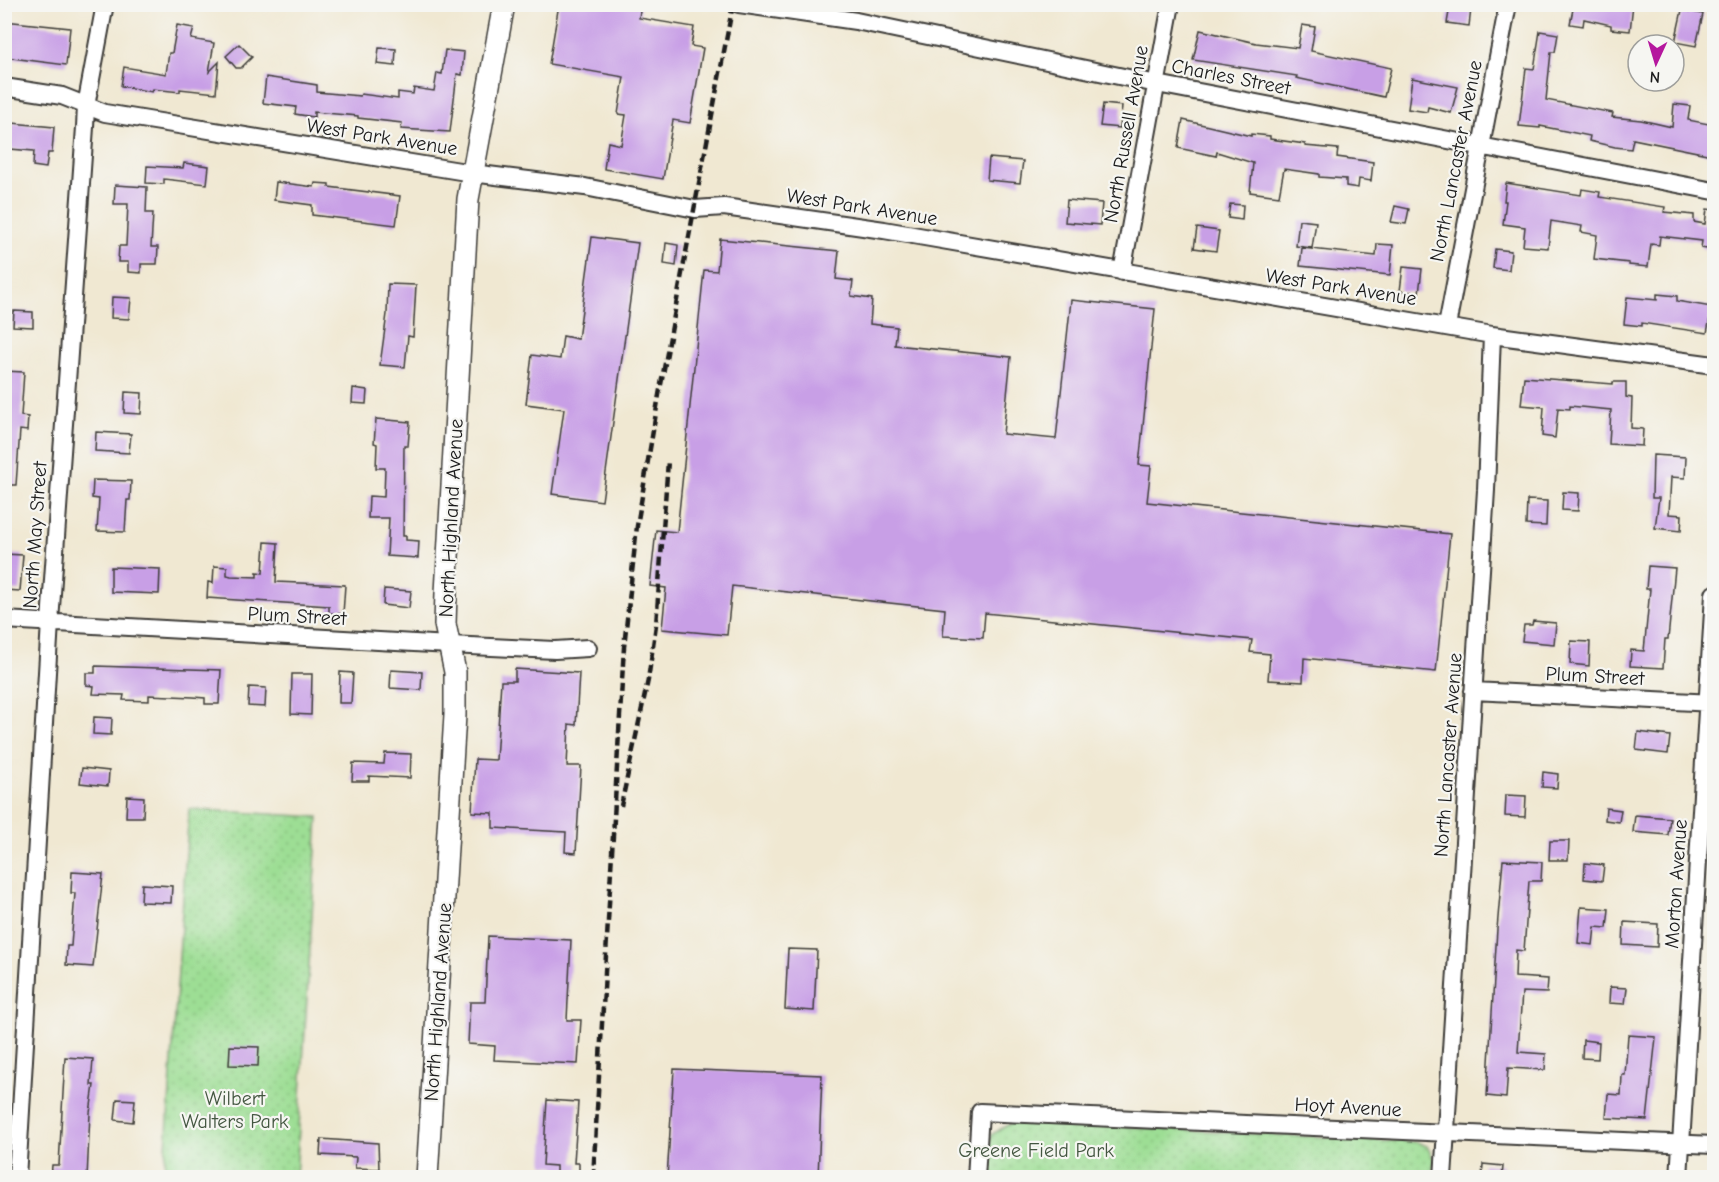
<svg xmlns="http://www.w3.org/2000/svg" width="1719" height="1182" font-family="'Comic Neue',sans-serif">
<defs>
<pattern id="park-dots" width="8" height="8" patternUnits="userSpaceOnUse" patternTransform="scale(1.5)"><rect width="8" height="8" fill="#9dde94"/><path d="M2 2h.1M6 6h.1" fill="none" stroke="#87be7f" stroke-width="1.8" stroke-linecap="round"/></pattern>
</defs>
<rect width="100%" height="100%" fill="#f6f6f2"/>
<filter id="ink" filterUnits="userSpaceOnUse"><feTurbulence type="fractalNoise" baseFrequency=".0167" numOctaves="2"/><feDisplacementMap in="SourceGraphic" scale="12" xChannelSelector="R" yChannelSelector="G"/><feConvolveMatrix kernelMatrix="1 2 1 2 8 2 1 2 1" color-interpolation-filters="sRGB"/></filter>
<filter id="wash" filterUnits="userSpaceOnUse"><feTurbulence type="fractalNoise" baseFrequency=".008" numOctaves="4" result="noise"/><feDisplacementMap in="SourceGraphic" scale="24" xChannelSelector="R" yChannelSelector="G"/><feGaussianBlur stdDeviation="1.35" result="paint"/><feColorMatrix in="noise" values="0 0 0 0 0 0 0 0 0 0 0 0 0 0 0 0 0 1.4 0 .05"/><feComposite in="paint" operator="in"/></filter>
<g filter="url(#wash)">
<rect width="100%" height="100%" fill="#f0e8d2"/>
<path fill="url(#park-dots)" stroke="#5c7d58" stroke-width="1.5" d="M189,809L318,817L296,1177L164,1178Z
M1014,1121L1417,1142L1427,1146L1434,1160L1433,1178H988L991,1135Z"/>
<g id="blocks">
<path fill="#c89fe6" d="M559,4H641L639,18L694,27L691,46L703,48L690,123L673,120L663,179L604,169L608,142L621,145L626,115L618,114L624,77L549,64Z
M1574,4H1633L1630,31L1611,29V25L1584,19L1583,26L1570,24Z
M1450,6L1471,9L1469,26L1447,23Z
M1682,10L1703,14L1696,46L1675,42Z
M4,21L70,28L66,65L4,57Z
M177,25L194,28L191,39L214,43L209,72L219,62L216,93L180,89V92L153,89L152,92L121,86L124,67L166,74L169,53H172Z
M1302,25L1315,27L1311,51L1391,68L1384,97L1296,78L1297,76L1193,60L1200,30L1256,43L1298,48Z
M1540,31L1558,34L1555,52H1551L1546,100L1613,113L1612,117L1641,120L1672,127L1674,104L1690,106L1688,120L1714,125L1712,155L1633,139L1631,149L1615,147L1589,141L1590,136L1540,126V128L1519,126L1526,68L1534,69Z
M239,44L252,57L241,68H236L226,56Z
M379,48L396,49L395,66L377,64Z
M445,50L464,52L462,75L457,74L450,132L401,129L402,123L358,118V116L314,112V117L295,114L296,107L263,103L266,77L317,85V92L360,96L361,94L398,99V92L413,94L414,88L434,91L437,73L442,74Z
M1412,78L1458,87L1451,113L1428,107L1427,112L1408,109Z
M1103,104L1122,106L1120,128L1100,126Z
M1183,120L1251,136V134L1270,136V139L1305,144V146L1338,149L1337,157L1373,162L1371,181L1359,179L1358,188L1346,186V179L1319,177V174L1284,169L1279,196L1250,192L1253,163L1217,152L1216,156L1178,148Z
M12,123L54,127L52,153H48L46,168L33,166L34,151L10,149Z
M989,158L1023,161L1020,183L987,180Z
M184,163L209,166L207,184L164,179V184L146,183L147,166L183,168Z
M276,182L314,187L315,183L329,184V187L400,196L396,225L312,215V205L274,200Z
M1506,183L1581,195L1582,189L1600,192L1599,197L1665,207L1664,212L1694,215V222L1705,224L1707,209L1714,210V250L1701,248L1702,241L1660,236L1659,245L1651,244L1648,267L1629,265V263L1594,259L1597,235L1581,232L1582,226L1551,221L1548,248L1523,246L1525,227L1503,224L1506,201H1504Z
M115,185L147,187L146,213H153L151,247H158L157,264H141V273L128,272V262H118L119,246H126L128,204H114Z
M1067,200L1102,203L1100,225L1065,222Z
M1230,204L1243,205L1242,220L1228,218Z
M1395,206L1409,209L1406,224L1391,222Z
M1299,220L1316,222L1312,248L1296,246Z
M1197,228L1219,231L1216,251L1194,248Z
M592,237L638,243L602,501L552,494L564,409L526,404L532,355L560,359L563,336L578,339Z
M720,239L839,251L836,279L853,281L851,296L872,299L870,324L897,327L895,345L1011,357L1003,434L1056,439L1071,300L1155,309L1139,465L1151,466L1147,502L1450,534L1436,672L1304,658L1303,682L1268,680L1270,654L1250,652L1252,640L985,613L983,638L943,636L945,609L732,586L727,635L662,629L666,588L650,586L656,530L677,532L704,270L717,271Z
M666,243L678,245L676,266L664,264Z
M1377,244L1393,245L1390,275L1300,266L1302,248L1376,256Z
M1495,249L1511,251L1509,270L1493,268Z
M1403,267L1422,269L1419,293L1400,291Z
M388,284L416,285L413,337L408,336L405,367L380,365L387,314Z
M1657,294L1677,296V301L1712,307L1707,333L1642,323V326L1624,324L1627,297L1657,300Z
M112,297L131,298L129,319L111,318Z
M14,311L33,312V327L13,326Z
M4,371L24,372L21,416L28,417L27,431L20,430L16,485H4Z
M1524,377L1613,384V382H1626V397L1632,398L1631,428L1643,429L1642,446L1609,444L1611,410L1570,406V409L1558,408L1555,438L1542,436L1544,407L1521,405Z
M353,388L367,390L366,404L352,403Z
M125,392L142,393L141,414L124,413Z
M376,419L410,422L408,446H404L403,536H406V540L419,541L418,558L387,556L389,518H368L369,496L384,497L385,468H376L377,444L374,443Z
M96,432L131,434L129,453L95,451Z
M1653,455L1686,457L1685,478L1671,477L1669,514L1682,515L1681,531L1655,528L1659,498H1652Z
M93,480L131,481L130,500H127L125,532L97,531L99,499L92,498Z
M1563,492L1579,493L1578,511L1562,510Z
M1527,500L1547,501L1546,526L1526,525Z
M265,542L278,543L276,582L345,585L343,614L329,613V606L207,598L208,582L213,583L214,566L227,567V575L231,576L257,577V572L263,573Z
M4,554L23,555L20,591L4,590Z
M1648,566L1675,568L1668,639H1665L1663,668L1630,666L1631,650L1644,651L1650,589H1646Z
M111,567L160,569L159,594L111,592Z
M384,589L411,591L409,608L383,605Z
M1533,621L1556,623L1554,644L1522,641L1524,625H1532Z
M1571,641L1590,642L1589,666L1570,664Z
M95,666L221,670L219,704H205V698L193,697L149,695V701L123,700L124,695L93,694L94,686L86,685V673H95Z
M515,669L579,673L576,725L569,724L567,766H581L576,853L565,852L566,832L493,828V813L472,812L475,759L496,760L501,681H515Z
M391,670L422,672L421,690L390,688Z
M340,672L353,673L351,703H339Z
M292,674H312L311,715L291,714Z
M249,687L266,688L265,707L248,706Z
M94,717L112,718L111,735L93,734Z
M1638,732L1670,736L1668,754L1636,750Z
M385,753L411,754L410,778L369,776V781H352L353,763L384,764Z
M82,768L109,771L108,786L80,783Z
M1543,772L1558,774L1557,788L1542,787Z
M1506,795L1526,796L1525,817L1505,816Z
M127,796L144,797L143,817H126Z
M1606,808L1621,810L1619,822L1605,820Z
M1635,815L1670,818L1668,835L1633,832Z
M1550,841H1569L1568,860H1549Z
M1503,860L1542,862L1541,881H1529L1524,951L1516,950L1515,977L1548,979L1547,993L1522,992L1518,1052L1546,1054L1545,1070L1508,1068L1506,1098L1487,1096L1497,929Z
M1585,863L1604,865L1602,881L1584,879Z
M72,872L103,874L93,967L66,965L67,946H71L75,893H71Z
M142,884L172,886L171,903L141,902Z
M1581,907L1609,909L1607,928L1595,927L1593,945L1578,943Z
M1624,922L1658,924L1657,947L1623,945Z
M488,936L571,940L567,1020H581L578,1064L494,1060L495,1046L468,1044L470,1002H485Z
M788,949L817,950L814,1011L785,1009Z
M1610,987L1627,988L1625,1004L1609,1003Z
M1628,1035L1656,1037L1647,1120L1606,1118L1608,1094L1621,1095L1622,1075H1625Z
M1583,1040L1599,1042L1598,1059L1582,1058Z
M230,1046L259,1047L258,1066L229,1065Z
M65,1057L93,1059L91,1085H94L90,1113L87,1178H51L52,1165H59Z
M674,1069L822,1075L818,1178H667Z
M117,1099L135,1100L133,1122L115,1120Z
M547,1100L578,1102L574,1163H579V1178H556V1166L543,1165Z
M321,1139L378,1143L379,1169L355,1168L356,1157L320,1155Z
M1483,1164L1503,1166L1502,1178H1482Z"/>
</g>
</g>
<g filter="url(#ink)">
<use href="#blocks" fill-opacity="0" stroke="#3c3b37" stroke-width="1.5"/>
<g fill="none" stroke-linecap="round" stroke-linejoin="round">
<g stroke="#3c3b37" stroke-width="20">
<path id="minor" d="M739,4L856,21L1157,84L1714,191
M4,87L62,96L105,113L472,173L585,187L695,209L724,207L884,230L1492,335L1714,365
M1122,272L1171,4
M1447,326L1508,4
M4,620L450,645L555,650L588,648
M1473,691L1714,703
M17,1178L50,622L85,127L86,106L105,4
M976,1178L980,1112L1714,1145
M1443,1178L1486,490L1492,335
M1679,1178L1714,594"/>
</g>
<g stroke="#3c3b37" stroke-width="24">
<path id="tertiary" d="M427,1178L455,715V672L445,624L446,593L468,199L504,4"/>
</g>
<use href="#minor" stroke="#fff" stroke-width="16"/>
<use href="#tertiary" stroke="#fff" stroke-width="21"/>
<path stroke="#1c1c1c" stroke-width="4.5" stroke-dasharray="9 4.5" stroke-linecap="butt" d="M621,806L648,680L656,625L668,461
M593,1178L624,647L637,526L659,395L733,4"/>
</g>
</g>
<g text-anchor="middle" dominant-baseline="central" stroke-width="4.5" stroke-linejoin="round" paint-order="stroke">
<g font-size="20" fill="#1c1c1c" stroke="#f6f6f2">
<text transform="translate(1231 77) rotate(11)">Charles Street</text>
<text transform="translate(1126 134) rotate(-80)">North Russell Avenue</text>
<text transform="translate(382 137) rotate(9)">West Park Avenue</text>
<text transform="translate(1456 161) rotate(-79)">North Lancaster Avenue</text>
<text transform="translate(862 207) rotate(9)">West Park Avenue</text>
<text transform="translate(1341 287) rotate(9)">West Park Avenue</text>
<text transform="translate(451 518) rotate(-87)">North Highland Avenue</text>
<text transform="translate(35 535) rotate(-86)">North May Street</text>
<text transform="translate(297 616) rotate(3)">Plum Street</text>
<text transform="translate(1595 676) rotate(3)">Plum Street</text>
<text transform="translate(1448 755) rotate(-86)">North Lancaster Avenue</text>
<text transform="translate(1676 884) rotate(-86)">Morton Avenue</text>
<text transform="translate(438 1002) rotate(-86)">North Highland Avenue</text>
<text transform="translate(1348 1107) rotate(3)">Hoyt Avenue</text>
</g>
<g font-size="20" fill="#435640" stroke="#f6f6f2">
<text x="235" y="1098">Wilbert<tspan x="235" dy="23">Walters Park</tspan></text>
<text x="1036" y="1150">Greene Field Park</text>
</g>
</g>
<rect width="1719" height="1182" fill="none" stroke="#f6f6f2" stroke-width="24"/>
<g transform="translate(1656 63) rotate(184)"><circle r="28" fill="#f6f6f2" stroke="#9f9f9c" stroke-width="1.5"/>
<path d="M0-4.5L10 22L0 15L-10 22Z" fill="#b5179e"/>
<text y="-9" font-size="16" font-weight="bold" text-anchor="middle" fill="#1c1c1c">N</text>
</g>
</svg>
